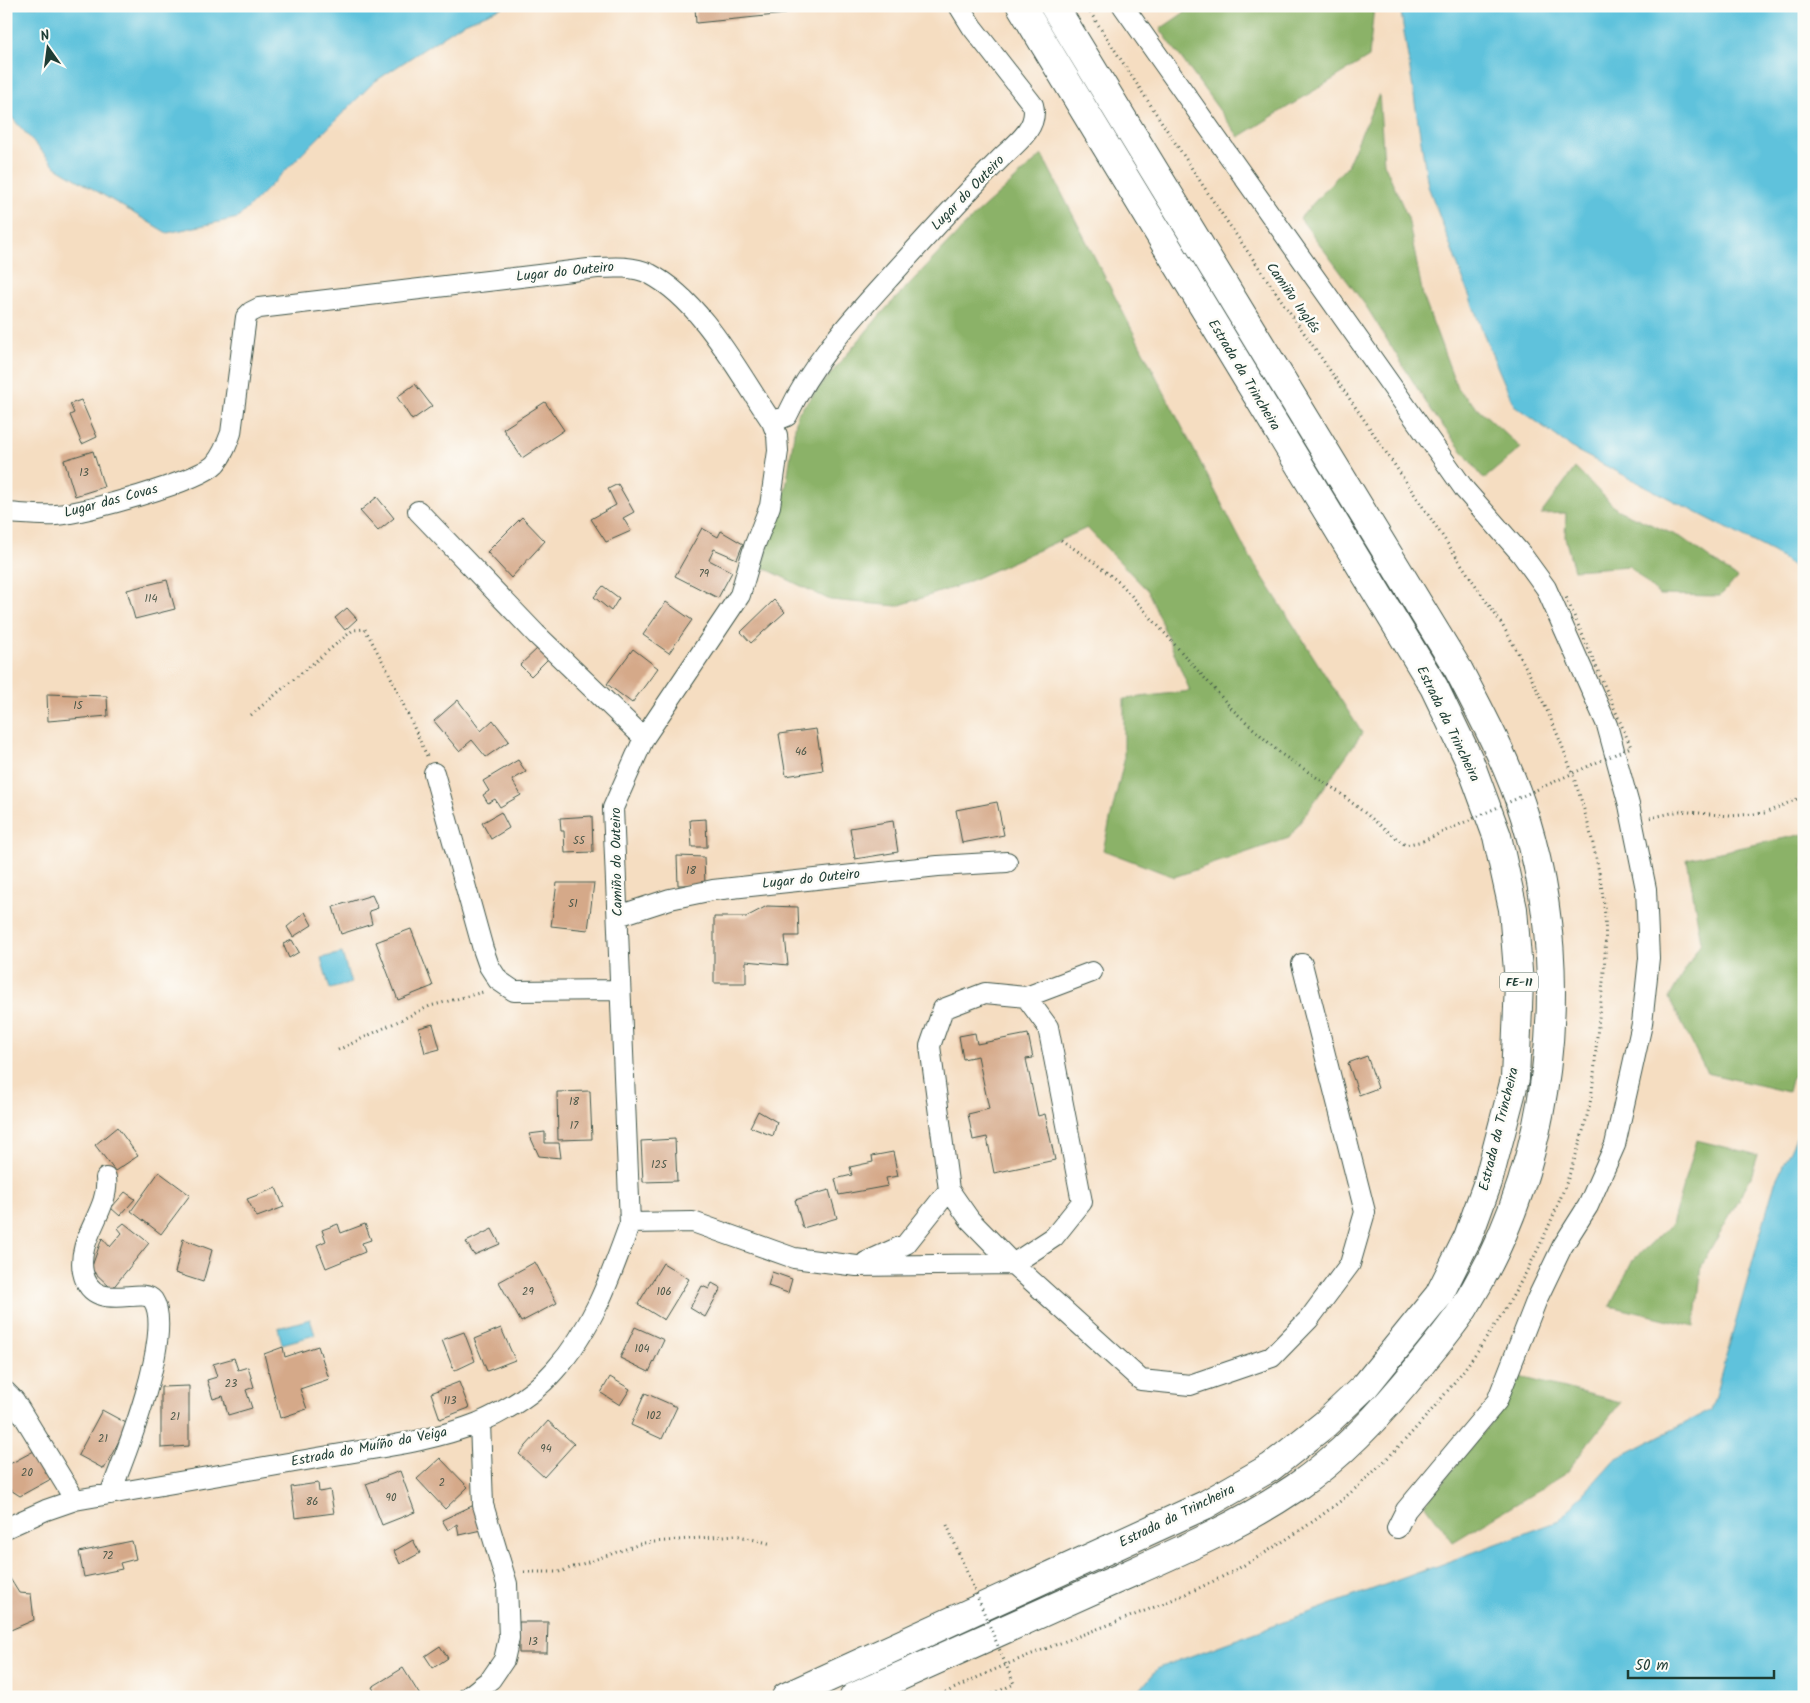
<svg xmlns="http://www.w3.org/2000/svg" width="1810" height="1703" font-family="Kalam,sans-serif">
<rect width="100%" height="100%" fill="#fdfcf7"/>
<filter id="ink" filterUnits="userSpaceOnUse"><feTurbulence type="fractalNoise" baseFrequency=".02" numOctaves="2"/><feDisplacementMap in="SourceGraphic" scale="10" xChannelSelector="R" yChannelSelector="G"/><feConvolveMatrix kernelMatrix="1 2 1 2 8 2 1 2 1" color-interpolation-filters="sRGB"/></filter>
<filter id="wash" filterUnits="userSpaceOnUse"><feTurbulence type="fractalNoise" baseFrequency=".0096" numOctaves="4" result="noise"/><feDisplacementMap in="SourceGraphic" scale="20" xChannelSelector="R" yChannelSelector="G"/><feGaussianBlur stdDeviation="1.12" result="paint"/><feColorMatrix in="noise" values="0 0 0 0 0 0 0 0 0 0 0 0 0 0 0 0 0 1.4 0 .05"/><feComposite in="paint" operator="in"/></filter>
<g filter="url(#wash)">
<rect width="100%" height="100%" fill="#f5ddc1"/>
<path fill="#8bb268" stroke="#55784e" d="M1194,6H1374L1369,57L1239,137L1160,29Z
M1379,94L1384,163L1408,218L1423,296L1458,390L1521,448L1484,479L1432,412L1366,306L1300,218L1347,166Z
M1042,155L1245,549L1362,733L1289,838L1174,877L1103,850L1124,761V699L1190,691L1148,591L1087,528L961,585L897,606L830,600L762,567L786,487L797,414L880,315L972,218Z
M1575,468L1618,510L1682,538L1737,578L1720,596L1659,595L1629,566L1574,570L1565,538L1566,513L1541,514Z
M1804,834V1059L1791,1080L1788,1092L1707,1073L1669,998L1701,942L1687,859Z
M1696,1140L1758,1155L1751,1177L1702,1265L1695,1326L1610,1306L1633,1260L1672,1224Z
M1512,1375L1621,1402L1564,1475L1453,1542L1425,1504L1499,1412Z"/>
<path fill="#5ec2dc" stroke="#3e8088" d="M6,6H505L462,24L374,82L238,218L167,233L56,167L6,111Z
M1400,6H1804V574L1773,552L1575,450L1514,405L1487,343L1428,186Z
M342,953L351,983L330,989L321,958Z
M1804,1121V1697H1134L1158,1668L1559,1521L1615,1459L1711,1410L1775,1182Z
M310,1319L315,1335L282,1344L278,1328Z"/>
<g id="blocks">
<path fill="#d5a989" d="M695,6H784L786,14L696,23Z
M415,384L432,406L412,420L397,397Z
M81,400L97,437L82,444L70,415L74,413L70,404Z
M545,402L564,430L522,458L503,429Z
M93,451L104,487L75,496L64,460Z
M618,484L634,512L623,518L631,531L606,542L591,519L616,505L608,489Z
M377,497L394,518L378,531L360,511Z
M522,517L545,541L511,578L487,552Z
M702,528L718,537L721,531L743,544L737,559L714,549L709,560L732,572L718,598L675,576Z
M167,580L175,609L135,619L127,590Z
M603,586L619,598L611,611L594,597Z
M774,600L785,612L751,643L741,632Z
M666,602L692,620L669,653L643,635Z
M347,608L357,619L345,630L335,618Z
M538,648L548,659L531,676L520,665Z
M633,649L658,668L632,703L607,684Z
M47,694L107,696L108,716L48,721Z
M458,700L481,731L493,720L509,741L486,757L472,740L459,751L434,721Z
M816,729L823,770L786,776L779,734Z
M518,760L526,772L512,780L521,795L500,807L495,799L488,803L483,795L489,791L483,781Z
M997,802L1004,835L962,843L956,810Z
M501,812L509,828L491,839L482,823Z
M592,816L593,852L565,853L564,831H561L560,818Z
M706,819L707,847H692L690,820Z
M893,821L898,852L855,859L850,828Z
M677,856L704,857L705,885H678Z
M557,883H594L588,930L551,926Z
M372,895L378,908L369,911L372,924L341,934L333,907Z
M767,906L798,907L799,936H785L788,965L746,961V983H714V917H746Z
M305,912L312,925L293,937L287,927Z
M411,929L433,986L398,1000L376,942Z
M292,940L299,952L289,958L283,944Z
M433,1024L440,1049L425,1053L419,1028Z
M975,1033L977,1044L1028,1034L1033,1058L1026,1059L1038,1116L1045,1114L1055,1160L994,1173L987,1137L973,1140L968,1114L989,1109L978,1056L963,1059L959,1036Z
M1367,1056L1378,1088L1359,1095L1348,1063Z
M590,1091L592,1139L558,1140L557,1092Z
M758,1111L777,1122L773,1136L750,1127Z
M117,1127L138,1156L115,1171L95,1145Z
M545,1132V1143H559L561,1158L539,1156L529,1134Z
M675,1139L677,1181L643,1182L641,1141Z
M893,1152L898,1176L886,1178L888,1186L839,1195L835,1179L852,1175L850,1167L873,1162L872,1156Z
M159,1172L190,1195L161,1234L131,1211Z
M276,1188L284,1207L257,1217L247,1199Z
M829,1190L837,1218L803,1228L795,1200Z
M125,1192L135,1199L120,1216L111,1208Z
M124,1223L149,1243L112,1289L91,1269L102,1238L110,1247L122,1233L118,1228Z
M338,1224L341,1233L365,1224L371,1240L362,1243L365,1252L326,1268L317,1245L326,1241L322,1230Z
M492,1229L500,1244L474,1255L466,1242Z
M183,1239L212,1250L203,1282L175,1273Z
M535,1262L557,1303L521,1322L499,1282Z
M663,1263L689,1279L664,1320L638,1304Z
M772,1272L792,1279L788,1293L768,1286Z
M712,1283L721,1288L705,1317L690,1308L702,1286L709,1289Z
M635,1327L664,1340L649,1372L620,1358Z
M501,1328L515,1360L487,1371L474,1339Z
M464,1332L475,1361L454,1371L442,1340Z
M318,1346L329,1379L300,1389L307,1409L280,1418L264,1354L283,1347L285,1357Z
M234,1358L238,1370L248,1367L254,1387L246,1390L252,1408L228,1415L223,1396L213,1399L207,1380L217,1377L213,1364Z
M610,1377L630,1389L620,1405L601,1393Z
M459,1382L469,1408L440,1419L431,1393Z
M189,1386V1446L161,1448V1387Z
M645,1393L677,1407L662,1439L631,1425Z
M102,1410L128,1424L104,1469L78,1455Z
M548,1421L574,1444L544,1477L519,1454Z
M34,1451L51,1479L20,1496L6,1487V1466Z
M440,1458L468,1487L445,1509L417,1479Z
M400,1471L415,1512L382,1525L366,1484Z
M318,1483L319,1492L330,1490L334,1513L295,1518L291,1487Z
M474,1505L481,1530L459,1535L457,1524L448,1530L442,1520Z
M413,1540L420,1553L400,1564L394,1551Z
M132,1541L136,1559L120,1563L122,1569L84,1577L79,1552Z
M6,1572L19,1593L31,1594L34,1620L6,1632Z
M519,1622H548L547,1653H519Z
M440,1646L448,1658L433,1668L425,1656Z
M403,1668L421,1697H378L372,1687Z"/>
</g>
</g>
<g filter="url(#ink)">
<use href="#blocks" fill-opacity="0" stroke="#3f5549" stroke-width="1"/>
<g fill="none" stroke-linecap="round" stroke-linejoin="round">
<g stroke="#3f5549" stroke-width="22">
<path id="minor" d="M1123,6L1465,490L1522,555L1546,588L1607,725L1629,805L1646,889L1649,958L1642,1024L1615,1145L1588,1206L1562,1247L1537,1299L1497,1401L1406,1510L1397,1528
M772,422L787,416C812,362 851,320 891,276C927,236 963,196 1002,157C1016,144 1039,127 1033,105L972,27L959,6
M418,511L536,634L644,738
M6,513C23,514 40,516 56,515C84,513 198,482 215,464C223,455 227,444 231,433L246,317L251,312L259,308L597,268C615,267 634,266 650,274C703,302 739,374 772,422L777,435L778,451L770,506L754,547L740,595L644,738L613,808L630,1223C611,1276 593,1328 555,1370C535,1393 506,1411 478,1423C430,1442 374,1448 323,1457C240,1471 157,1485 75,1500L46,1510L6,1528
M434,773L483,949L489,966L498,980L514,991L619,990
M618,916L670,899L713,890L938,866L1007,862
M106,1178C110,1210 76,1239 83,1272C92,1316 142,1285 153,1300C175,1332 124,1459 110,1494
M949,1190L970,1220L1013,1264L1054,1237L1082,1202L1048,1027L1026,997
M630,1223L693,1222L794,1258L857,1266L1013,1264L1141,1380L1190,1385L1272,1357L1309,1319L1350,1264L1365,1212L1302,964
M866,1262L906,1244L949,1190L930,1046L943,1009L985,993L1026,997L1092,972
M6,1392L14,1400L75,1500
M468,1697L491,1679L504,1660L509,1638L507,1584L483,1505L480,1422"/>
</g>
<g stroke="#3f5549" stroke-width="30">
<path id="highway" d="M786,1697L1205,1505L1271,1467L1325,1424L1366,1385L1439,1295L1468,1237L1488,1182L1515,1079L1519,983L1513,909L1497,836L1469,760L1434,687L1021,6
M854,1697C938,1659 1022,1621 1106,1584C1171,1555 1236,1528 1295,1488C1344,1454 1384,1411 1421,1364C1435,1346 1451,1328 1464,1308C1553,1165 1574,977 1525,817C1509,765 1483,717 1458,669L1054,6"/>
</g>
<path stroke="#3f5549" stroke-width="3" stroke-dasharray="1 4" stroke-linecap="butt" d="M1061,540L1094,562L1121,584L1232,709L1281,754L1336,790L1405,845L1423,841
M251,715L353,630L365,629L389,673L427,756
M1650,818L1680,811L1730,816L1765,813L1804,796
M338,1050L430,1006L483,992
M524,1572H559L643,1543L735,1535L772,1544
M936,1697C962,1685 988,1672 1015,1661C1101,1625 1192,1600 1271,1549C1305,1528 1340,1504 1369,1476C1473,1378 1554,1251 1588,1112C1595,1084 1595,1054 1598,1026C1603,984 1609,939 1603,897C1589,799 1551,707 1501,623L1365,421L1219,210L1086,6
M1012,1697H1017"/>
<use href="#minor" stroke="#fff" stroke-width="20"/>
<use href="#highway" stroke="#fff" stroke-width="28"/>
<path stroke="#3f5549" stroke-width="3" stroke-dasharray="1 4" stroke-linecap="butt" d="M1423,841L1631,747L1566,597
M947,1525L1014,1684L986,1697"/>
</g>
</g>
<g text-anchor="middle" dominant-baseline="central" stroke-width="5" stroke-linejoin="round" paint-order="stroke">
<g font-size="11" fill="#4c5849">
<text x="84" y="473">13</text>
<text x="704" y="574">79</text>
<text x="151" y="599">114</text>
<text x="78" y="706">15</text>
<text x="801" y="752">46</text>
<text x="579" y="841">55</text>
<text x="691" y="871">18</text>
<text x="573" y="904">51</text>
<text x="574" y="1102">18</text>
<text x="574" y="1126">17</text>
<text x="659" y="1165">125</text>
<text x="528" y="1292">29</text>
<text x="664" y="1292">106</text>
<text x="642" y="1349">104</text>
<text x="231" y="1384">23</text>
<text x="450" y="1401">113</text>
<text x="654" y="1416">102</text>
<text x="175" y="1417">21</text>
<text x="103" y="1439">21</text>
<text x="546" y="1449">94</text>
<text x="27" y="1473">20</text>
<text x="442" y="1483">2</text>
<text x="391" y="1498">90</text>
<text x="312" y="1502">86</text>
<text x="108" y="1556">72</text>
<text x="533" y="1642">13</text>
</g>
<rect fill="#fdfcf7" stroke="#62766e" stroke-width="1" x="1500" y="972.5" width="38" height="19" rx="4"/>
<g font-size="12" font-weight="bold" fill="#1f3d34">
<text x="1519" y="982">FE-11</text>
</g>
<g font-size="14" fill="#1f3d34" stroke="#fdfcf7">
<text transform="translate(968 193) rotate(-46)">Lugar do Outeiro</text>
<text transform="translate(565 272) rotate(-6)">Lugar do Outeiro</text>
<text transform="translate(1293 298) rotate(55)">Camiño Inglés</text>
<text transform="translate(1244 375) rotate(59)">Estrada da Trincheira</text>
<text transform="translate(111 501) rotate(-15)">Lugar das Covas</text>
<text transform="translate(1448 724) rotate(64)">Estrada da Trincheira</text>
<text transform="translate(617 862) rotate(-91)">Camiño do Outeiro</text>
<text transform="translate(811 879) rotate(-6)">Lugar do Outeiro</text>
<text transform="translate(1499 1129) rotate(-76)">Estrada da Trincheira</text>
<text transform="translate(369 1447) rotate(-11)">Estrada do Muíño da Veiga</text>
<text transform="translate(1177 1516) rotate(-26)">Estrada da Trincheira</text>
</g>
</g>
<rect width="1810" height="1703" fill="none" stroke="#fdfcf7" stroke-width="25"/>
<g transform="translate(48 48) rotate(346)" stroke="#fdfcf7" stroke-width="4" paint-order="stroke">
<path d="M0-4L9 19L0 12L-9 19Z" fill="#1f3d34"/>
<text y="-8" font-size="14" font-weight="bold" text-anchor="middle" fill="#1f3d34">N</text>
</g>
<path d="M1628 1670v8h146v-8" fill="none" stroke="#1f3d34" stroke-width="2.5"/>
<text x="1635" y="1670" font-size="15" fill="#1f3d34" stroke="#fdfcf7" stroke-width="4" paint-order="stroke">50 m</text>
</svg>
